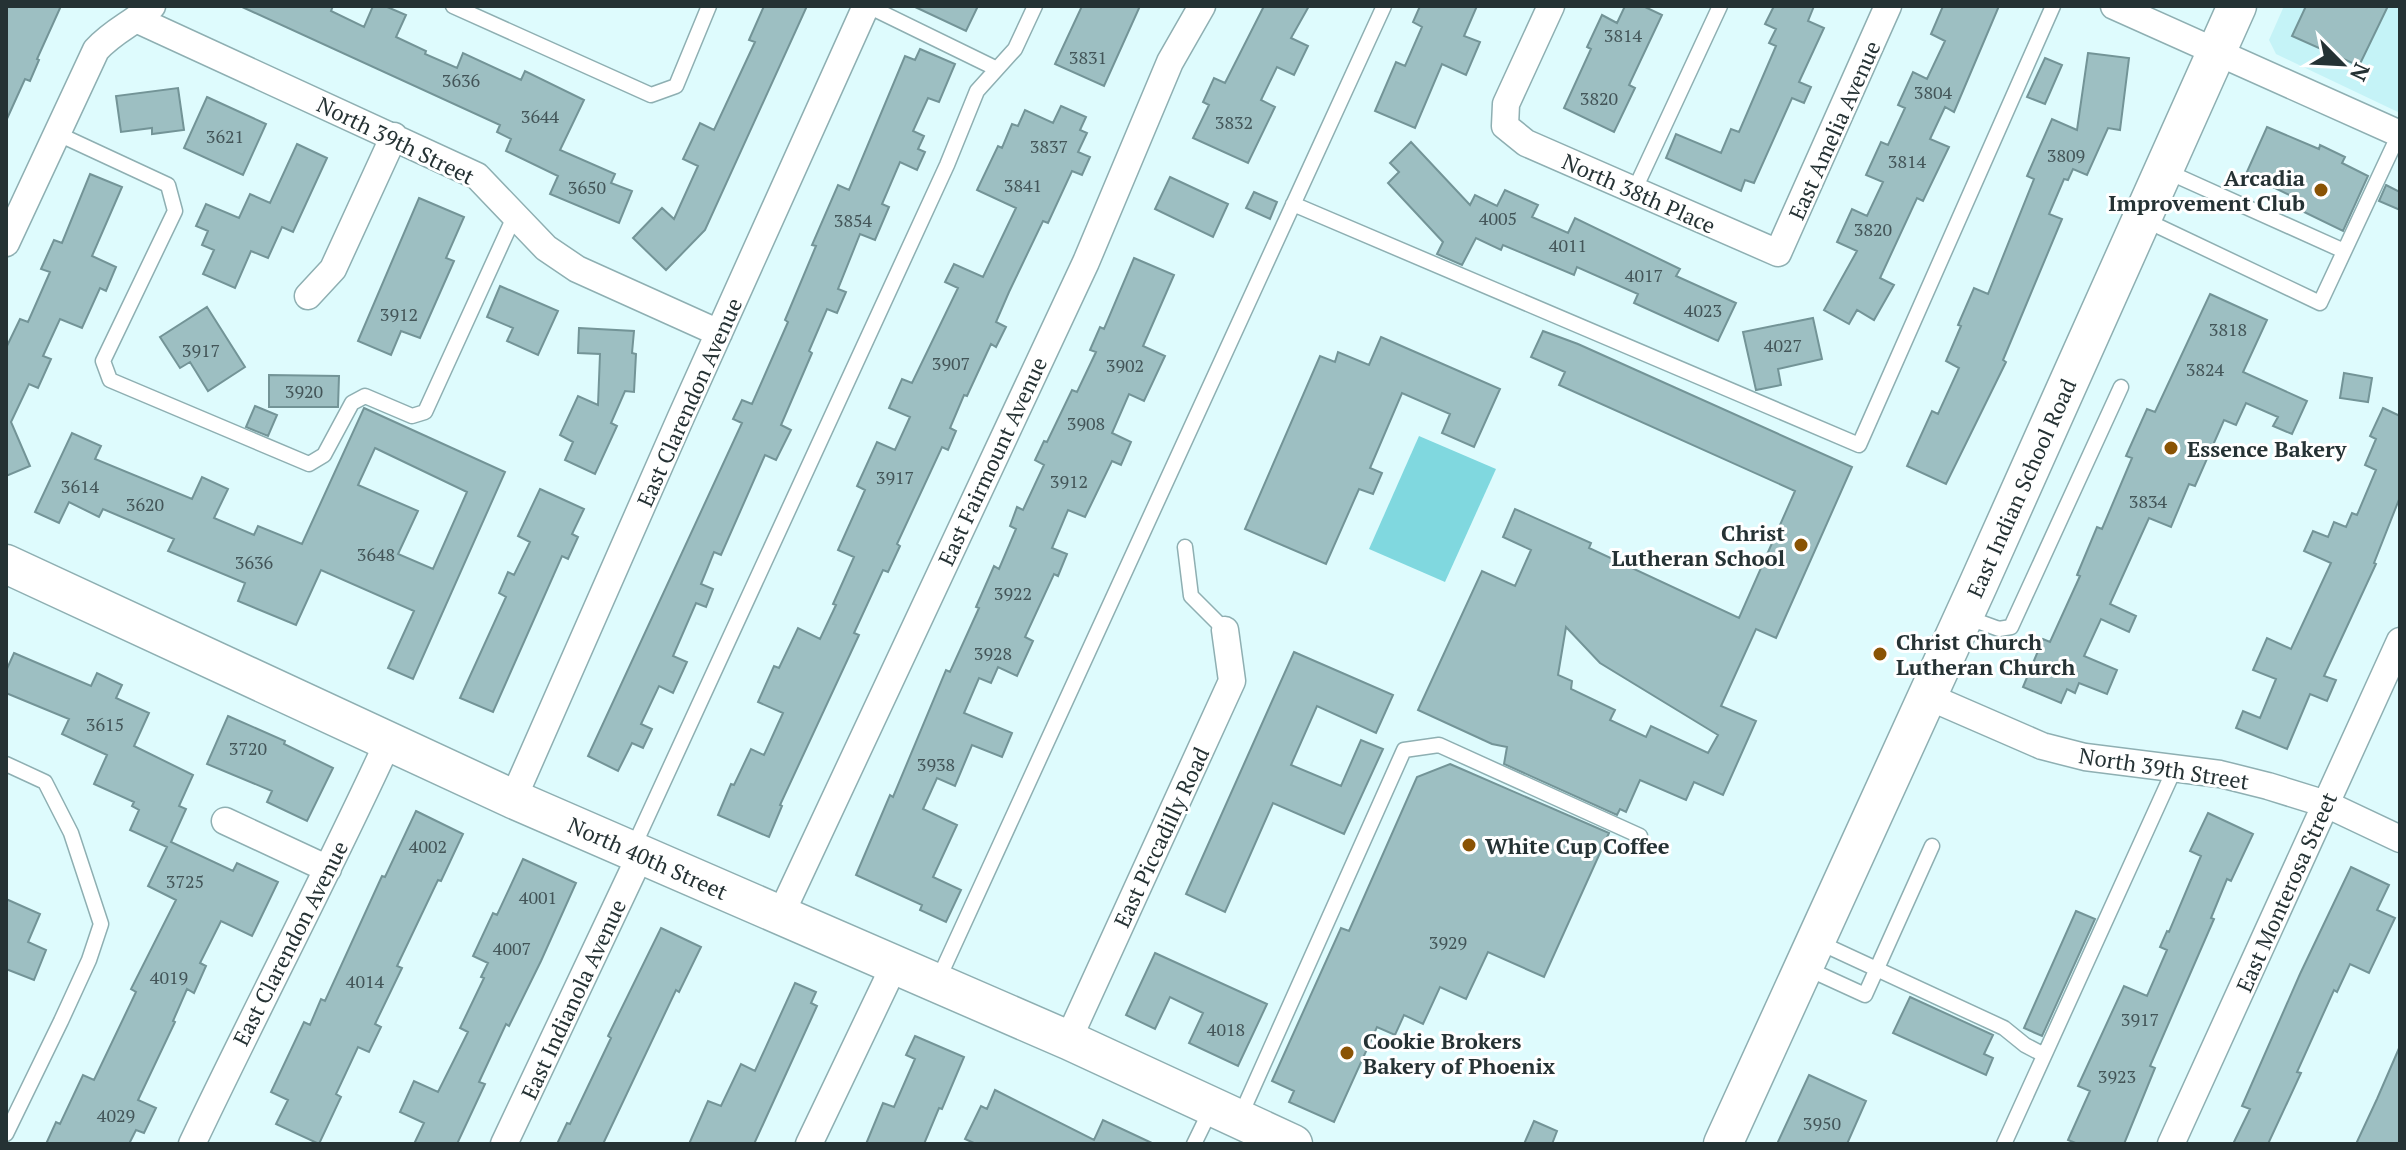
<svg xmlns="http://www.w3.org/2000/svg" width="2406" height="1150" font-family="'PT Serif',serif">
<rect width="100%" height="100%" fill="#defbfd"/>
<path fill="#c5f3f7" d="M2284,6H2400V113L2276,54L2269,40Z"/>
<path fill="#80d8df" d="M1419,436L1496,469L1445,582L1369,549Z"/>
<path fill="#9dbfc2" stroke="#739497" stroke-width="2" fill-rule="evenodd" d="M6,6H61L37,59L39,60L30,81L25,79L6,121Z
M240,6H333L331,11L364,27L373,6H385L406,15L396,37L426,51L425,54L457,68L463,53L521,80L525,71L584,100L560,150L615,174L611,183L632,191L619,223L550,194L558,176L506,151L511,139L497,132L500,125Z
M764,6H807L705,230L666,270L633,238L662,208L674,219L698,166L683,159L700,123L714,130L755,42L749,40Z
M913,6H978L966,31Z
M1082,6H1140L1104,86L1055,64Z
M1264,6H1309L1291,38L1308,46L1294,75L1277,67L1261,100L1275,107L1248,163L1193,138L1209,105L1203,102L1214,78L1225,83Z
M1420,6H1477L1464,36L1480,42L1466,75L1442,64L1415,128L1375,111L1396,62L1405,66L1422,27L1413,22Z
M1625,6H1643L1662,15L1629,85L1635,88L1614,132L1564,108L1591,49L1587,47L1602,15L1617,23Z
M1774,6H1814L1808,21L1824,28L1799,82L1811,87L1804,103L1792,98L1754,183L1745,180L1741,191L1666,158L1676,134L1721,153L1731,129L1739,132L1776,46L1769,43L1776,29L1765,24Z
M1943,6H1999L1954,112L1945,107L1930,139L1949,147L1923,201L1917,198L1880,278L1894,285L1874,320L1857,310L1849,324L1824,310L1857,251L1837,242L1852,209L1867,216L1883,182L1866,175L1881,142L1888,145L1905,108L1898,105L1913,72L1927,79L1945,41L1931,34Z
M2306,6H2388L2359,66L2292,36Z
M920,49L955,64L939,102L928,98L913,131L924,136L918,149L925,152L917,170L900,162L882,204L889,207L875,240L860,234L838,289L846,292L837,313L827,309L809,351L812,353L781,425L791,430L776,460L765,455L721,555L714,552L701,584L713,589L706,607L696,603L673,656L687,662L673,693L659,686L641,724L652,729L643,748L632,743L618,771L588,756L742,423L733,419L742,400L752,404L788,322L785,320L816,246L812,245L838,185L849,190L905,56L915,60Z
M2088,53L2129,58L2120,130L2108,128L2087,175L2073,169L2068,180L2064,179L2049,214L2062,219L2003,360L2006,362L1946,484L1907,466L1932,411L1938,414L1959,368L1946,361L1961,326L1958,325L1974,288L1988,294L2034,179L2027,176L2052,119L2077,130Z
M2045,58L2062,65L2045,104L2027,97Z
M178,88L184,130L152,134V128L121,132L116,96Z
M207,97L266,124L243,175L184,148Z
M1061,106L1086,117L1080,130L1087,133L1078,152L1090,157L1082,175L1072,171L1048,223L1043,221L1009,292L996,322L1006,327L996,347L991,344L967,396L964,395L950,428L956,431L948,450L942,447L897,544L900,546L888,572L883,570L854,633L859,635L780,805L782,806L769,837L718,815L731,784L734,785L751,749L764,755L783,713L758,702L774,666L779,668L798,628L820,639L836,605L833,604L854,557L838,550L865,490L857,486L877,442L895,450L910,417L889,408L902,379L912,383L958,288L945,282L954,264L983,277L1016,208L977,190L998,146L1002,148L1012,124L1018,126L1025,110L1053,123Z
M2267,127L2319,149L2320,145L2345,157L2342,163L2368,176L2343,231L2300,210L2304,202L2246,174Z
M1411,142L1470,205L1475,195L1497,206L1505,190L1538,205L1532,217L1568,233L1575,218L1680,269L1676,276L1736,303L1718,341L1634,303L1638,294L1577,267L1574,275L1503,245L1501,250L1476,238L1462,265L1437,254L1443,242L1388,183L1399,172L1390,163Z
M297,144L327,158L293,232L282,227L268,258L251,251L235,288L203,274L214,250L202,245L208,231L196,226L206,204L239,218L250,194L270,203Z
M90,174L122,187L92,256L116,267L106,291L100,288L82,328L60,319L43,356L51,359L38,388L29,384L11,422L30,466L6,476V348L20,319L28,322L50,272L41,269L54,240L62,243Z
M1170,177L1228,204L1213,237L1155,209Z
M2386,185L2400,192V210L2379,201Z
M1254,192L1277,202L1270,219L1246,208Z
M419,198L464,217L446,258L454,261L420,338L401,331L391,355L358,341Z
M1134,258L1174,275L1143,346L1165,356L1144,401L1129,394L1112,433L1131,442L1121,465L1112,461L1085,517L1068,510L1052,548L1067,554L1058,576L1054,574L1025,637L1033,641L1017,676L998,667L991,683L979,678L964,713L1012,733L1002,757L972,745L955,786L937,778L923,809L957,825L933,877L961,890L946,922L920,910L922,905L856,875L890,795L893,797L946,670L950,672L979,608L976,607L994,566L999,569L1016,529L1010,526L1017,507L1023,510L1044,465L1035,460L1044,441L1047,442L1072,390L1077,392L1096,352L1090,350L1100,327L1104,329Z
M500,286L558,311L538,355L507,341L513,328L487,317Z
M2210,294L2267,320L2243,372L2307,401L2292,434L2273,426L2278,417L2246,403L2236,425L2224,420L2195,486L2189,484L2171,527L2149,518L2110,604L2136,616L2129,632L2101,619L2084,656L2117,670L2107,694L2079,683L2075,693L2067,689L2061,703L2023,687L2043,639L2050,642L2080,576L2077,575L2097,527L2102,529L2132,458L2126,456L2147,409L2155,412Z
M207,307L245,367L208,391L190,362L180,368L160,337Z
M1813,318L1822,359L1778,369L1781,385L1756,390L1743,332Z
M579,328L634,331L632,353L636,354L634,392L625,391L611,423L617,426L595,474L565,460L573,442L560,435L578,396L598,405L600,354L578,353Z
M1543,331L1578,344L1852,467L1776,638L1756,629L1721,706L1756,721L1723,795L1694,782L1686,800L1640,780L1626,812L1620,809L1617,815L1504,764L1507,747L1492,744L1418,710L1482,571L1515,586L1531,550L1503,537L1515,509L1591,543L1589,548L1739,618L1795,491L1559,385L1565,372L1531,357ZM1566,627L1600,663L1718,735L1708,753L1651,726L1646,737L1610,720L1615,710L1571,689L1572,681L1558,675Z
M1381,337L1500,389L1474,447L1442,433L1450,414L1402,393L1370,468L1382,473L1373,494L1359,489L1326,564L1245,529L1320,356L1335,362L1338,352L1369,365Z
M2344,373L2372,378L2368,402L2340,398Z
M269,375L339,376L338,407H269Z
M255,406L277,415L268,436L246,427Z
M364,408L505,472L413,679L388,668L414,611L321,570L296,625L238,601L245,583L168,551L174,539L103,509L99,517L69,502L59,523L35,512L72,433L101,446L95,459L192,499L202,477L228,489L214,518L254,535L258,526L302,544ZM375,448L467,492L433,569L398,554L418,511L358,485Z
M2383,408L2400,416V497L2374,563L2376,564L2324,676L2336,680L2327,701L2310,694L2287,749L2236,728L2243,711L2260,718L2276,679L2253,670L2267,638L2291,649L2331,563L2304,551L2313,531L2328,537L2334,522L2346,527L2352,513L2357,515L2376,470L2365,465L2376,439L2370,436Z
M540,489L584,509L572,534L578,537L568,559L562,556L493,712L460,698L506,597L499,593L508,572L514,575L530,542L518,536Z
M1294,652L1393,695L1376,733L1317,706L1291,765L1341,786L1361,740L1383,749L1344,834L1273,803L1225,912L1186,894Z
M14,653L91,686L97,673L122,685L116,698L149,713L134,746L193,775L179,806L186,809L171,842L233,871L237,863L278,882L252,936L221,921L200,963L206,966L194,993L187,989L173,1021L175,1022L138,1100L156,1108L144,1133L136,1130L129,1144H46L56,1122L60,1124L83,1075L94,1080L136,992L131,989L176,900L148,886L167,847L130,830L139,810L132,806L134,802L94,784L107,755L62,734L69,719L6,693V671Z
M228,716L285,741L284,744L333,768L307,821L267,802L272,791L207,764Z
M1450,764L1609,833L1544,977L1488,952L1466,999L1440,987L1423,1024L1404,1015L1395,1035L1377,1027L1334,1122L1289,1102L1294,1091L1272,1081L1341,928L1349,931L1417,777Z
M416,811L463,834L441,881L438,880L397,966L402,968L375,1024L381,1027L369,1052L358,1047L336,1094L341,1097L319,1144L276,1124L288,1100L271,1092L304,1022L310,1025L321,999L325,1001L382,876L385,877Z
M2208,813L2253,834L2231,881L2227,879L2211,918L2214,919L2150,1066L2155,1068L2124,1144H2078L2068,1140L2090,1091L2078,1086L2124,986L2147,996L2167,950L2160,947L2167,931L2169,932L2201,856L2190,851Z
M523,859L576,883L541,961L509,1026L506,1024L479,1082L485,1084L457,1144H414L424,1123L400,1112L414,1081L438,1092L468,1032L460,1028L484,978L481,977L488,963L473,956L493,913L497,915Z
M2351,867L2389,885L2377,910L2395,918L2369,973L2350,964L2337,992L2334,990L2297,1072L2301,1073L2268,1144H2233L2250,1109L2242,1106L2300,974Z
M6,899L40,914L28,942L46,950L34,980L6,969Z
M2076,911L2095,919L2042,1036L2024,1028Z
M661,928L701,947L679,992L676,990L603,1144H557L567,1123L570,1124L611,1038L608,1036Z
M1155,953L1267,1004L1238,1066L1189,1043L1203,1013L1170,997L1155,1029L1126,1015Z
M795,983L816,992L811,1003L817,1006L754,1144H689L708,1101L721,1106L741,1064L755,1071Z
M1910,997L1993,1035L1984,1054L1993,1058L1986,1075L1893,1033Z
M915,1036L964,1057L942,1109L939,1108L924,1144H866L883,1103L894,1107L915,1059L906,1055Z
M2400,1046V1144H2356L2377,1099Z
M1809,1075L1866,1101L1847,1144H1777Z
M995,1090L1094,1140L1103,1120L1154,1144H976L965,1139L981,1106L987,1109Z
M1534,1121L1557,1131L1552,1144H1524Z"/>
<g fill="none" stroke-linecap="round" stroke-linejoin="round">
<g stroke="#8eafb2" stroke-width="17">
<path id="service" d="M453,6L651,95L676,86L709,6
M868,6L995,68
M56,133L168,185L175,211L103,361L110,380L309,464L324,455L352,403L365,396L412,416L425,412L514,217
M2166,171L2344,251
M1634,191L1720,6
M1293,204L1859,445L2053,6
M2143,219L2320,303L2399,134
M1185,547L1191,596L1225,630
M1966,617L1999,629L2011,627L2121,387
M6,764L45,782L71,833L101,924L89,960L61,1021L6,1134
M633,848L947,165L977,91L1015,49L1035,6
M1816,941L2004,1028L2025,1045L2044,1055
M1806,968L1865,995L1932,846
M938,980L1384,6
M1239,1119L1404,750L1439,745L1640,836
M1194,1144L1212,1107
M2004,1144L2174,770"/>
</g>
<g stroke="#8eafb2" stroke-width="29">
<path id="minor" d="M1551,6L1506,104L1505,126L1526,143L1778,253L1888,6
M2114,6L2400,134
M138,20L477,176L546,248L577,269L719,333
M6,243L96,50C114,30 133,24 152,6
M308,296L333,269L394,136
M1927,696L2042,746L2085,757L2220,774L2268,786L2326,804L2400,839
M513,799L681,417L866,6
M225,821L328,869
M780,916L1086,262L1170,62L1202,6
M1068,1040L1232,681L1225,630
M192,1144C256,1009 326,877 388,742
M504,1144L641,854
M809,1144L894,966
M2171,1144L2400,641"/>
</g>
<g stroke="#8eafb2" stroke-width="41">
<path id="secondary" d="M6,564L513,799L1068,1040L1293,1144
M1723,1144L1978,585L2237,6"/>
</g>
<use href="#service" stroke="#fff" stroke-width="14"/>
<use href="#minor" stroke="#fff" stroke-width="26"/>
<use href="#secondary" stroke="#fff" stroke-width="38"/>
</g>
<g fill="#8a5304" stroke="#fff" stroke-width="3">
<circle cx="2321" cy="190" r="8"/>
<circle cx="2171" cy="448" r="8"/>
<circle cx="1801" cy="545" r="8"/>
<circle cx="1880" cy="654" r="8"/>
<circle cx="1469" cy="845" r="8"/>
<circle cx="1347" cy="1053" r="8"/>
</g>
<g text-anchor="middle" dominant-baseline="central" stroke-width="6" stroke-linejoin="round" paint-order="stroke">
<g font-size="18" fill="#435558">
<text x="1623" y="35">3814</text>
<text x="1088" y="57">3831</text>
<text x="461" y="80">3636</text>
<text x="1933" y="92">3804</text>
<text x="1599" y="98">3820</text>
<text x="540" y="116">3644</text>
<text x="1234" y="122">3832</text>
<text x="225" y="136">3621</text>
<text x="1049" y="146">3837</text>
<text x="2066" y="155">3809</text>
<text x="1907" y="161">3814</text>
<text x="1023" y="185">3841</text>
<text x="587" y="187">3650</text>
<text x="1498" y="218">4005</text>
<text x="853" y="220">3854</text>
<text x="1873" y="229">3820</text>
<text x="1568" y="245">4011</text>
<text x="1644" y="275">4017</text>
<text x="1703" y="310">4023</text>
<text x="399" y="314">3912</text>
<text x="2228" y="329">3818</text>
<text x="1783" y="345">4027</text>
<text x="201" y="350">3917</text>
<text x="951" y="363">3907</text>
<text x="1125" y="365">3902</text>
<text x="2205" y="369">3824</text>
<text x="304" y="391">3920</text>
<text x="1086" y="423">3908</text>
<text x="895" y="477">3917</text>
<text x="1069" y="481">3912</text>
<text x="80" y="486">3614</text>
<text x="2148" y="501">3834</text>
<text x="145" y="504">3620</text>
<text x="376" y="554">3648</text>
<text x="254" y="562">3636</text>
<text x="1013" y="593">3922</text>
<text x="993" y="653">3928</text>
<text x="105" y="724">3615</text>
<text x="248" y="748">3720</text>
<text x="936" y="764">3938</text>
<text x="428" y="846">4002</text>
<text x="185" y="881">3725</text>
<text x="538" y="897">4001</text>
<text x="1448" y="942">3929</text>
<text x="512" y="948">4007</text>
<text x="169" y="977">4019</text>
<text x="365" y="981">4014</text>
<text x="2140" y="1019">3917</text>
<text x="1226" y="1029">4018</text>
<text x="2117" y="1076">3923</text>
<text x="116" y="1115">4029</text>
<text x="1822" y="1123">3950</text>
</g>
<g font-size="22" fill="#253234" stroke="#fff">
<text transform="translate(1834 130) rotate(-66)">East Amelia Avenue</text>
<text transform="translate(396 140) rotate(26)">North 39th Street</text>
<text transform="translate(1639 193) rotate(24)">North 38th Place</text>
<text transform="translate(689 402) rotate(-66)">East Clarendon Avenue</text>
<text transform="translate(992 461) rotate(-65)">East Fairmount Avenue</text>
<text transform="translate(2021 488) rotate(-66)">East Indian School Road</text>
<text transform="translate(2164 768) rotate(9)">North 39th Street</text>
<text transform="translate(1161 837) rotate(-65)">East Piccadilly Road</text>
<text transform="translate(648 858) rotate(24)">North 40th Street</text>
<text transform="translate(2286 892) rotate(-66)">East Monterosa Street</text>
<text transform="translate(290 943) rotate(-63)">East Clarendon Avenue</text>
<text transform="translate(573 999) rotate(-65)">East Indianola Avenue</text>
</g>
<g font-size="22" font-weight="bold" fill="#253234" stroke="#fff" text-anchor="start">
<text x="2305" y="177" text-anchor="end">Arcadia<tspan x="2305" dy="25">Improvement Club</tspan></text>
<text x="2187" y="448">Essence Bakery</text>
<text x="1785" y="532" text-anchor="end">Christ<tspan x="1785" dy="25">Lutheran School</tspan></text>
<text x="1896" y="641">Christ Church<tspan x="1896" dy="25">Lutheran Church</tspan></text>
<text x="1485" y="845">White Cup Coffee</text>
<text x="1363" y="1040">Cookie Brokers<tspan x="1363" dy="25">Bakery of Phoenix</tspan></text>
</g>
</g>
<rect width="2406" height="1150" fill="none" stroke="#253234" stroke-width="16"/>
<g transform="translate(2342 64) rotate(114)" stroke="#ffffff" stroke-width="6" paint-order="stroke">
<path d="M0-6L14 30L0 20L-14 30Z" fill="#253234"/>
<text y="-12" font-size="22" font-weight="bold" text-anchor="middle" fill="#253234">N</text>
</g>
</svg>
